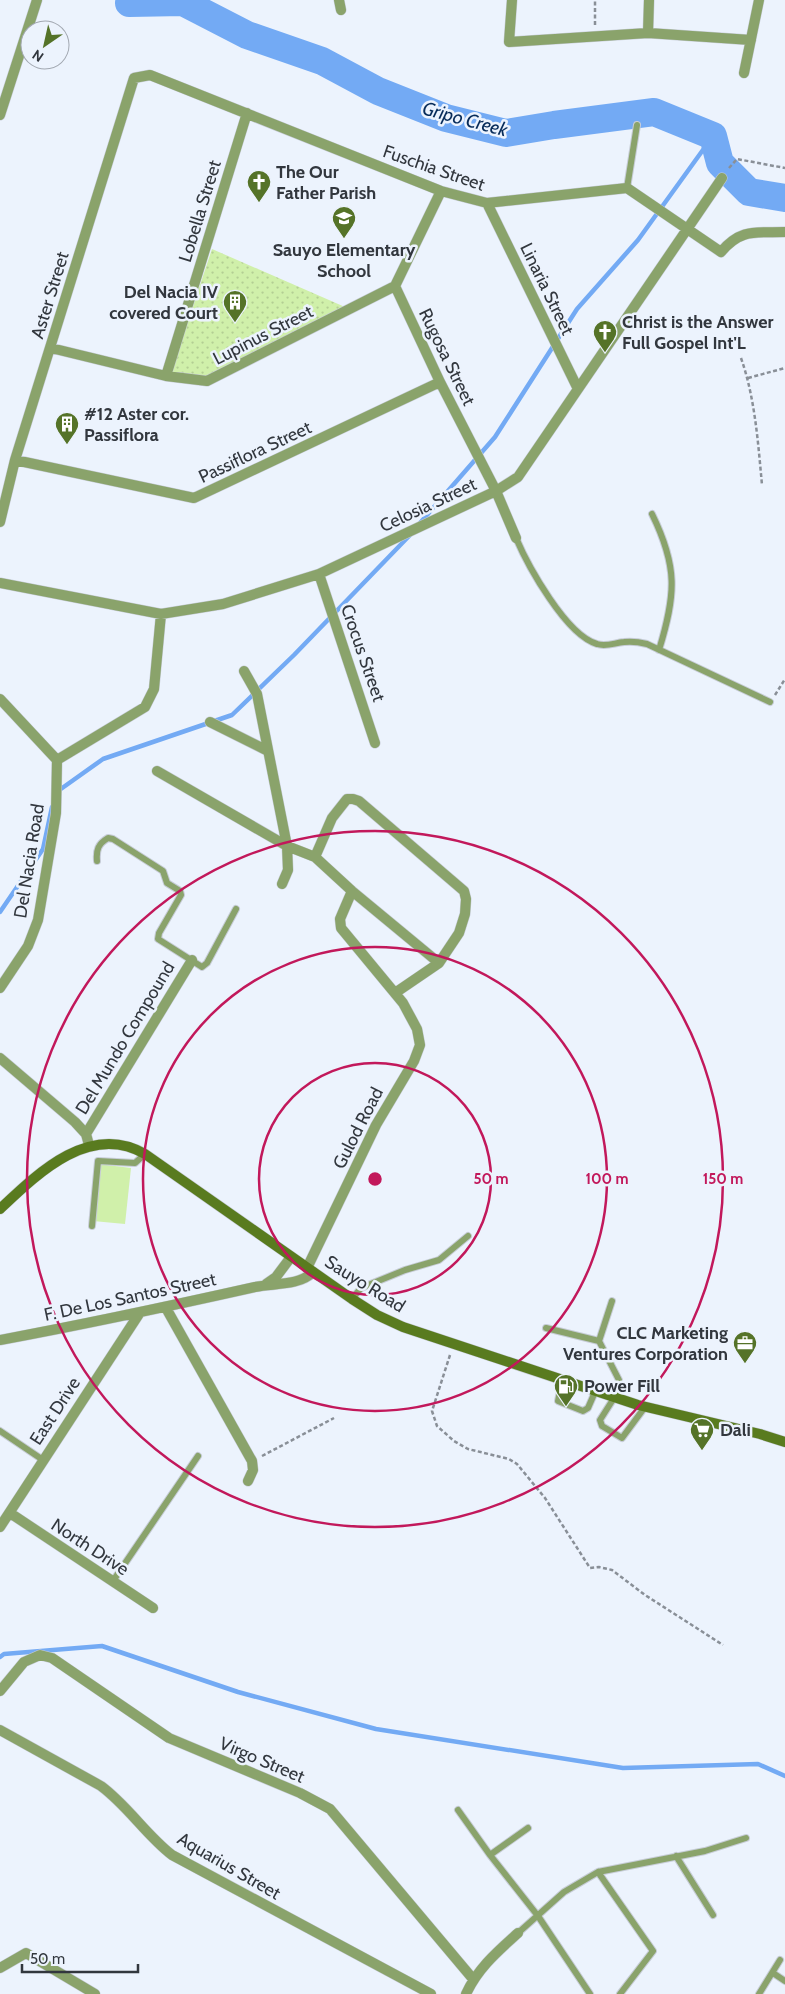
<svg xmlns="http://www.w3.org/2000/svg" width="785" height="1994" font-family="Cabin,sans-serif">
<defs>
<pattern id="park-dots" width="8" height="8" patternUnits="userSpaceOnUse" patternTransform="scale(1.25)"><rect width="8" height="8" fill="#d0f0aa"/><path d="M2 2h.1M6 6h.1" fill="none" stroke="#b3ce93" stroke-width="1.8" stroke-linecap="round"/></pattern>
</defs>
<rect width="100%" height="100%" fill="#ecf3fd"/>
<path fill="url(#park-dots)" d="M212,249L345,307L205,377L171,372Z"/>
<path fill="#d0f0aa" d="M99,1164L131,1168L125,1224L93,1221Z"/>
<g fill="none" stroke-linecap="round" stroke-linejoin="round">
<path stroke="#73aaf4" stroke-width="4.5" d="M420,523L495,437L577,309L638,240L713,136
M58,791L103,759L232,715L294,655L410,535
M0,912L43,849L52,807
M0,1657L4,1654L102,1646L238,1692L376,1729L623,1768L758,1764L785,1776"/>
<path stroke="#73aaf4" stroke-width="28" d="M129,3L183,2L247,35L322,61L378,91L446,118L506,133L554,125L654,112L713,136L720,163L749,192L785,198"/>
<g stroke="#c7cdd7" stroke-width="8">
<path id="lane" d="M627,188L637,125
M652,514C678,567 676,594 659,650
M516,538C528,566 566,635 597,644C606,647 614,643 624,642C632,641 639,642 647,644L770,702
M97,861C96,850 98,844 108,838L113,839L163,871L167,883L180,891L181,895L159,933L158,939L202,967L207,963L236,909
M92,1226L98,1161L135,1163L145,1154
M352,1299L361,1288L405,1270L439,1260L468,1236
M546,1328L599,1341L619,1380L614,1398L600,1420L602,1426L622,1438L645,1407
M599,1341L612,1301
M562,1381L558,1401L583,1411L588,1408L595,1392
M0,1431L43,1460
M113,1581L198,1456
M458,1810L490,1855
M528,1828L490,1855L538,1916L590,1994
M676,1856L713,1915
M598,1872L653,1951L620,1994
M518,1933L564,1892L598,1872L705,1851L746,1838
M773,1973L785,1981
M759,1994L780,1960"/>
</g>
<g stroke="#c7cdd7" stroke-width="11">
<path id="street" d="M339,0L341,10
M512,0L509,42L648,33L751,40
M648,33L649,0
M744,73L759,0
M0,115L37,0
M487,203L578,389
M395,286L440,382L496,491L516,538
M395,286L441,191
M51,348L166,376L207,381L395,286
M166,376L247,113
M15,460L194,498L440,382
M0,522L15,460L134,78L150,75L441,191L487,203L627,188L721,252C741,228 756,233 785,232
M319,574L375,743
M0,583L161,614L223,604L319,574L496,491L518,477L722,178
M244,671L257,694L287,846L288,870L282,884
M0,699L57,760
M210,722L266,750
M57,760L145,707L154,689L161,614
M157,771L287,846L315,857L352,891L439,963
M315,857L332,818L347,799H353L359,801L464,891L466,899L465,914L459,933L439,963L395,993
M0,988L28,946L38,920L56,813L57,760
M0,1058L75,1122L86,1134L89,1145
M86,1134L192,960
M307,1268L376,1125L414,1061L420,1045L417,1029L403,1003L341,928L340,919L352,891
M266,1284L276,1277L291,1257
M166,1308L252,1461L253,1470L248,1481
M0,1340C86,1324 170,1306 255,1287C274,1283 299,1286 313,1272
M10,1513L153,1608
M0,1527L139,1314
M0,1691L24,1662L40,1655L52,1658L169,1738L300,1793L330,1809L473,1979
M0,1730L101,1786C128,1806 146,1835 172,1855L431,1994
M0,1968L26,1953L95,1994
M466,1994C478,1968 497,1952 518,1933"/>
</g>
<g stroke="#c7cdd7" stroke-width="11">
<path id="secondary" d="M0,1209C38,1173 90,1122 145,1154L352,1299L377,1315L403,1327L638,1405L760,1434L785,1442"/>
</g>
<path stroke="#898f97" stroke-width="2.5" stroke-dasharray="4 2.5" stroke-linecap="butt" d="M595,25V0
M729,168L737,159L785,168
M741,358C755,398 758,442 762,485
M748,378L785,368
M775,695L785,679
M450,1355L432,1411L437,1426L454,1441L468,1449L509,1459L517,1464L545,1498L590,1568L599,1567L612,1570L645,1595L723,1645
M262,1456L334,1418"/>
<use href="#lane" stroke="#8aa36b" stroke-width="6"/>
<use href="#street" stroke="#8aa36b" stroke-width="10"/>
<use href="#secondary" stroke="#597b1f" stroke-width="10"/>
</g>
<g fill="none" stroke="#c2185b" stroke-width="2.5">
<circle cx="375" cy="1179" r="116"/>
<circle cx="375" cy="1179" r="232"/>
<circle cx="375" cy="1179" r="348"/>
</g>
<defs>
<g id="church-pin" transform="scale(1.25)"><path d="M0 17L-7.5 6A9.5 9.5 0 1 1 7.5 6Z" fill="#557328" stroke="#ecf3fd"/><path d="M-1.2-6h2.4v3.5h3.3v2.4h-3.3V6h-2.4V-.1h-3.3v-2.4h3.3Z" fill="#fff"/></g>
<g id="school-pin" transform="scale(1.25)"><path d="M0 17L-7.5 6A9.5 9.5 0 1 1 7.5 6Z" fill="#557328" stroke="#ecf3fd"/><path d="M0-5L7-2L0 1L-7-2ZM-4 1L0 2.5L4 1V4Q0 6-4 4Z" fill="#fff"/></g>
<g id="building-pin" transform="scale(1.25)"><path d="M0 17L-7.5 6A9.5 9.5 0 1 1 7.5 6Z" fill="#557328" stroke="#ecf3fd"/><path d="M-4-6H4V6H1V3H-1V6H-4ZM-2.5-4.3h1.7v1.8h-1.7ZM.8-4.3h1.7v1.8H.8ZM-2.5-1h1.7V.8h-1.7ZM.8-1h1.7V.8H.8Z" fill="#fff"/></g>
<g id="office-pin" transform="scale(1.25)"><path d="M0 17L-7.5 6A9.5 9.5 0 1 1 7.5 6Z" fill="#557328" stroke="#ecf3fd"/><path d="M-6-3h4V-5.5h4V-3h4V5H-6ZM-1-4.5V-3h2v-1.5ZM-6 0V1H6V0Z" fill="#fff"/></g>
<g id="fuel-pin" transform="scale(1.25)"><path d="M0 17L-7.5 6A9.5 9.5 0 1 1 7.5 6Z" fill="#557328" stroke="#ecf3fd"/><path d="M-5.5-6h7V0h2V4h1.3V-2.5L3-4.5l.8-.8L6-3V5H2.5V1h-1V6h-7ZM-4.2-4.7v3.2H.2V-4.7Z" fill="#fff"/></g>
<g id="supermarket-pin" transform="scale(1.25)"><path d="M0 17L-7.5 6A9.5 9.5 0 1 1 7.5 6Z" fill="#557328" stroke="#ecf3fd"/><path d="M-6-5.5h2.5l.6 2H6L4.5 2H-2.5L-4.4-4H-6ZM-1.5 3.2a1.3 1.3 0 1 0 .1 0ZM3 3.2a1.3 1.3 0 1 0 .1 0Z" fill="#fff"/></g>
</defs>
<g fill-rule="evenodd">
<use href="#church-pin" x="259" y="182"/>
<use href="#school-pin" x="344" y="218"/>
<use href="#building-pin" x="235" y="302"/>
<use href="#church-pin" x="605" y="332"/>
<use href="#building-pin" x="67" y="424"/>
<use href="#office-pin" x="745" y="1343"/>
<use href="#fuel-pin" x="566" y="1386"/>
<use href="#supermarket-pin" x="702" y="1430"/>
</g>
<g text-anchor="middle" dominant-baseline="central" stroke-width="5" stroke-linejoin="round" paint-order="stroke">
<g font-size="18" fill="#32373e" stroke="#ecf3fd">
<text transform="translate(434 168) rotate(19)">Fuschia Street</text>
<text transform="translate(200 211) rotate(-73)">Lobella Street</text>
<text transform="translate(547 289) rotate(64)">Linaria Street</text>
<text transform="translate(50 295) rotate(-73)">Aster Street</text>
<text transform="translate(263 335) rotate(-27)">Lupinus Street</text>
<text transform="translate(447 357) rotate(64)">Rugosa Street</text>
<text transform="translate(255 452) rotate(-25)">Passiflora Street</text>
<text transform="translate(428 505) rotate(-25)">Celosia Street</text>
<text transform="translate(363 653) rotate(71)">Crocus Street</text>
<text transform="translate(29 861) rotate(-81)">Del Nacia Road</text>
<text transform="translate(125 1038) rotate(-59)">Del Mundo Compound</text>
<text transform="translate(358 1128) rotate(-63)">Gulod Road</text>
<text transform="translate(365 1284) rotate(32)">Sauyo Road</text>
<text transform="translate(130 1297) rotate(-12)">F. De Los Santos Street</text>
<text transform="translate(55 1411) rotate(-57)">East Drive</text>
<text transform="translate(90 1547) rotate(33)">North Drive</text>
<text transform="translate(262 1760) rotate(23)">Virgo Street</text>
<text transform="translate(229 1866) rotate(30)">Aquarius Street</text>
</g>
<g font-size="18" font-weight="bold" fill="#32373e" stroke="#ecf3fd" text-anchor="start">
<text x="276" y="172">The Our<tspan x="276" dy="21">Father Parish</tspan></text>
<text x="344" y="250" text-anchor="middle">Sauyo Elementary<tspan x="344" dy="21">School</tspan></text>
<text x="218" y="292" text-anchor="end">Del Nacia IV<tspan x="218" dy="21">covered Court</tspan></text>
<text x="622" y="322">Christ is the Answer<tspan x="622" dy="21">Full Gospel Int'L</tspan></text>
<text x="84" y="414">#12 Aster cor.<tspan x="84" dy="21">Passiflora</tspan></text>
<text x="728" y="1333" text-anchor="end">CLC Marketing<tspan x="728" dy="21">Ventures Corporation</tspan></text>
<text x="584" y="1386">Power Fill</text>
<text x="720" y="1430">Dali</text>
</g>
<g font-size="19" font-style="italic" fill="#072c5a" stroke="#ecf3fd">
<text transform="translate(465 119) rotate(15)">Gripo Creek</text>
</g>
</g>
<circle cx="375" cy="1179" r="8" fill="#c2185b" stroke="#ecf3fd" stroke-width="2.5"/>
<g font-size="15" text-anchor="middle" font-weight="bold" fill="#c2185b" stroke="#ecf3fd" stroke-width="5" stroke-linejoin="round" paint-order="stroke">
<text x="491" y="1184">50 m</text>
<text x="607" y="1184">100 m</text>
<text x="723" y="1184">150 m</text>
</g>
<g transform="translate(45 45) rotate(214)"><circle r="24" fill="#ecf3fd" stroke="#a2a8b1"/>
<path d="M0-4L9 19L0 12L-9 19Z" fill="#557328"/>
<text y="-8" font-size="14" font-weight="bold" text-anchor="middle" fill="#32373e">N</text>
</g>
<path d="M22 1964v8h116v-8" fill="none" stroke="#32373e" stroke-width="2.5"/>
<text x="30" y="1964" font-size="15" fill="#32373e" stroke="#ecf3fd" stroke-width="4" paint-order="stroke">50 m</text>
</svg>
